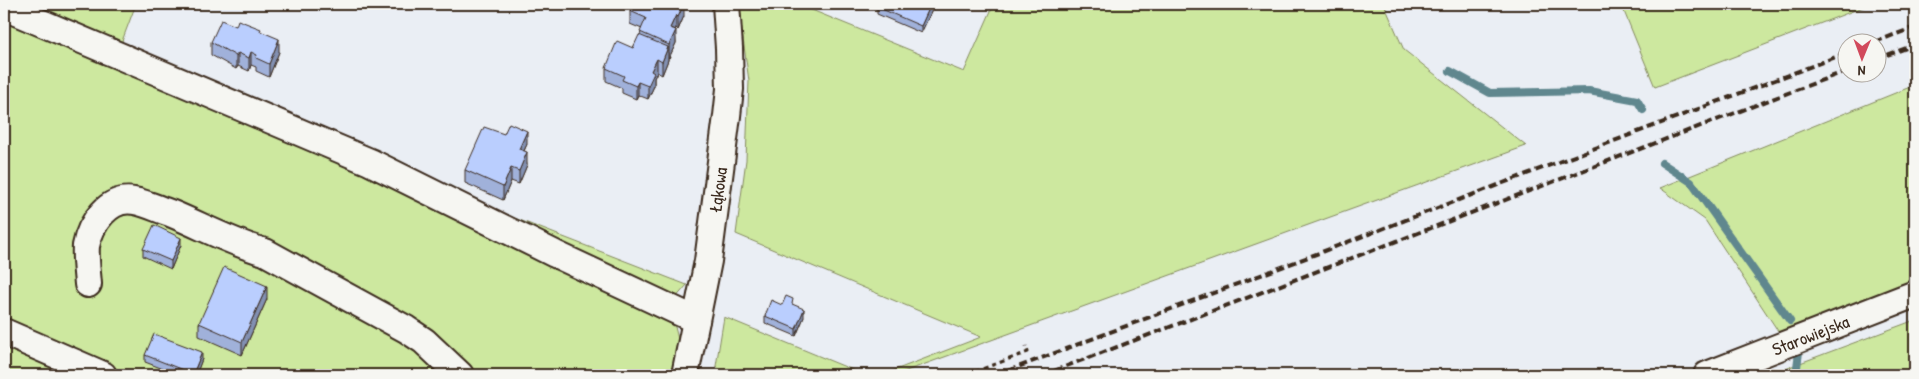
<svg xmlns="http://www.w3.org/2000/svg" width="1919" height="379" font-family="'Patrick Hand',sans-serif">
<rect width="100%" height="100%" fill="#eaeef4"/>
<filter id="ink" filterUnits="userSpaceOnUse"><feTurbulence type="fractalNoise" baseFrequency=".02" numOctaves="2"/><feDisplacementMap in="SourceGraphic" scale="10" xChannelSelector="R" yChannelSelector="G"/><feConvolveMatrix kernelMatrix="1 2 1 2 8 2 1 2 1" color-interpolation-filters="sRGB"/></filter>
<g filter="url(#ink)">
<path fill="#cde89f" stroke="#84895e" d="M4,4H136L116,57L473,202L687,285L660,316L675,327L680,347L674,375H4Z
M738,4H797L964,72L994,4H1384L1404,50L1526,146L895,375H882L981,337L736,234L746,160L749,81Z
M1621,4H1871L1655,87Z
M1915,85V280L1780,334L1705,220L1660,188Z
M724,317L865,375H722L716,366Z
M1915,320V375H1768Z"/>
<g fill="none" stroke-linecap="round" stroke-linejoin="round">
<path stroke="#60878e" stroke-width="8" d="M1450,71L1490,93L1589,91L1637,100L1643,110
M1662,163L1691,182L1790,321
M1796,375L1799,352"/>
<g stroke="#3b2a1e" stroke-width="30">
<g id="minor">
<path d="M4,7L370,162L555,254L696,320"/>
<path d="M88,284C87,271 85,258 86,246C90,224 109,196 134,201C146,203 158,209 170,213C202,226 232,243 265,252L406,329L424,341L460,375"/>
<path d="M4,332L103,375"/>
<path id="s1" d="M685,375L708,261L727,116L730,89L729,48L726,4"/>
<path id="s2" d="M1707,375L1915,294"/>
</g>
</g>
<path stroke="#3b2a1e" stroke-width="3" stroke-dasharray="5 4" stroke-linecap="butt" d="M966,375L1028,352L1026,346"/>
<use href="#minor" stroke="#f6f6f2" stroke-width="26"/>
<path stroke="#3b2a1e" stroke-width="4" stroke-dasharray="8 4" stroke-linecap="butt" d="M1875,42L1915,27
M1876,59L1915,45
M997,375L1846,53
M1043,375L1846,71"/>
</g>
<path fill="#a0b1da" stroke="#3b2a1e" d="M878,4H935L921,33L877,14V7Z
M630,11L684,16L678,30L676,28L675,30L676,43L669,58L668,57V60L662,75L657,72L654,78V86L648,99L638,95L636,99L622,93V88L606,81V68L633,48L640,35L642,29L630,24Z
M236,26L261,32L279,52L269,77L256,71V67L251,65L249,71L238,66L236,69L211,55V42Z
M527,144L524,151L527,165L519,184L511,181L503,200L465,183V170Z
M181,245L171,269L143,256V249Z
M267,299L242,355L199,336V323Z
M782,305H793L804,317L796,336L765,323V316Z
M145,355L202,359L196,375H179L145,362Z"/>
<path fill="#8290b2" stroke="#3b2a1e" d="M684,4V16L678,30V17Z
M931,4H935L921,33V26Z
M676,15V28L670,41V28Z
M676,30V43L669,58V45Z
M279,39V52L269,77V64Z
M668,47V60L662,75V62Z
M251,52V65L249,71V58Z
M238,53V66L236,69V56Z
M657,59V72L654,78V86L648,99V86L651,71Z
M638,82V95L636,99V86Z
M527,131V144L519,162V149Z
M527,152V165L519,184V171Z
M511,168V181L503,200V187Z
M181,238V245L171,269V261Z
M267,286V299L242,355V342Z
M804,309V317L796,336V329Z
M202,352V359L196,375H193Z"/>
<path fill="#bacefe" stroke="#3b2a1e" d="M633,4H684L678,17L676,15L670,28L676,30L669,45L640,32L646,18L630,11Z
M878,4H931L921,26L877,7Z
M221,20L236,26L238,20L261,29L260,31L279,39L269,64L256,58L257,55L251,52L249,58L238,53L236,56L211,42Z
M639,35L668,47L662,62L657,59L651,71L654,73L648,86L638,82L636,86L622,80L624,76L606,68L617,41L633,48Z
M509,123L527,131L519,149L527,152L519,171L511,168L503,187L465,170L484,127L504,134Z
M154,225L181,238L171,261L143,249Z
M224,267L267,286L242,342L199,323Z
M786,296L793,299L792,304L804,309L796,329L765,316L771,300L782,305Z
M154,334L202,352L193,374L145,355Z"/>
</g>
<g text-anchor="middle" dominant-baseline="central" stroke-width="4" stroke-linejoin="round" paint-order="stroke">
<g font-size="18" fill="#3b2a1e" stroke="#f6f6f2">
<text stroke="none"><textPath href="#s1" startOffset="188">Łąkowa</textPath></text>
<text stroke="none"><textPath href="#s2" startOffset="111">Starowiejska</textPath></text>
</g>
</g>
<rect width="1919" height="379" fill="none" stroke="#f6f6f2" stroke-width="20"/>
<rect x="10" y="10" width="1899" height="359" fill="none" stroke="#3b2a1e" stroke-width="2" filter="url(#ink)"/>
<g transform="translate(1862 58) rotate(181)"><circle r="24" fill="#f6f6f2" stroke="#aba49d"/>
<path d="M0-4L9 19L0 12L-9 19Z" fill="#d1495b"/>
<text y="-8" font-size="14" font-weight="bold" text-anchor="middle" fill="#3b2a1e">N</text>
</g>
</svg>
